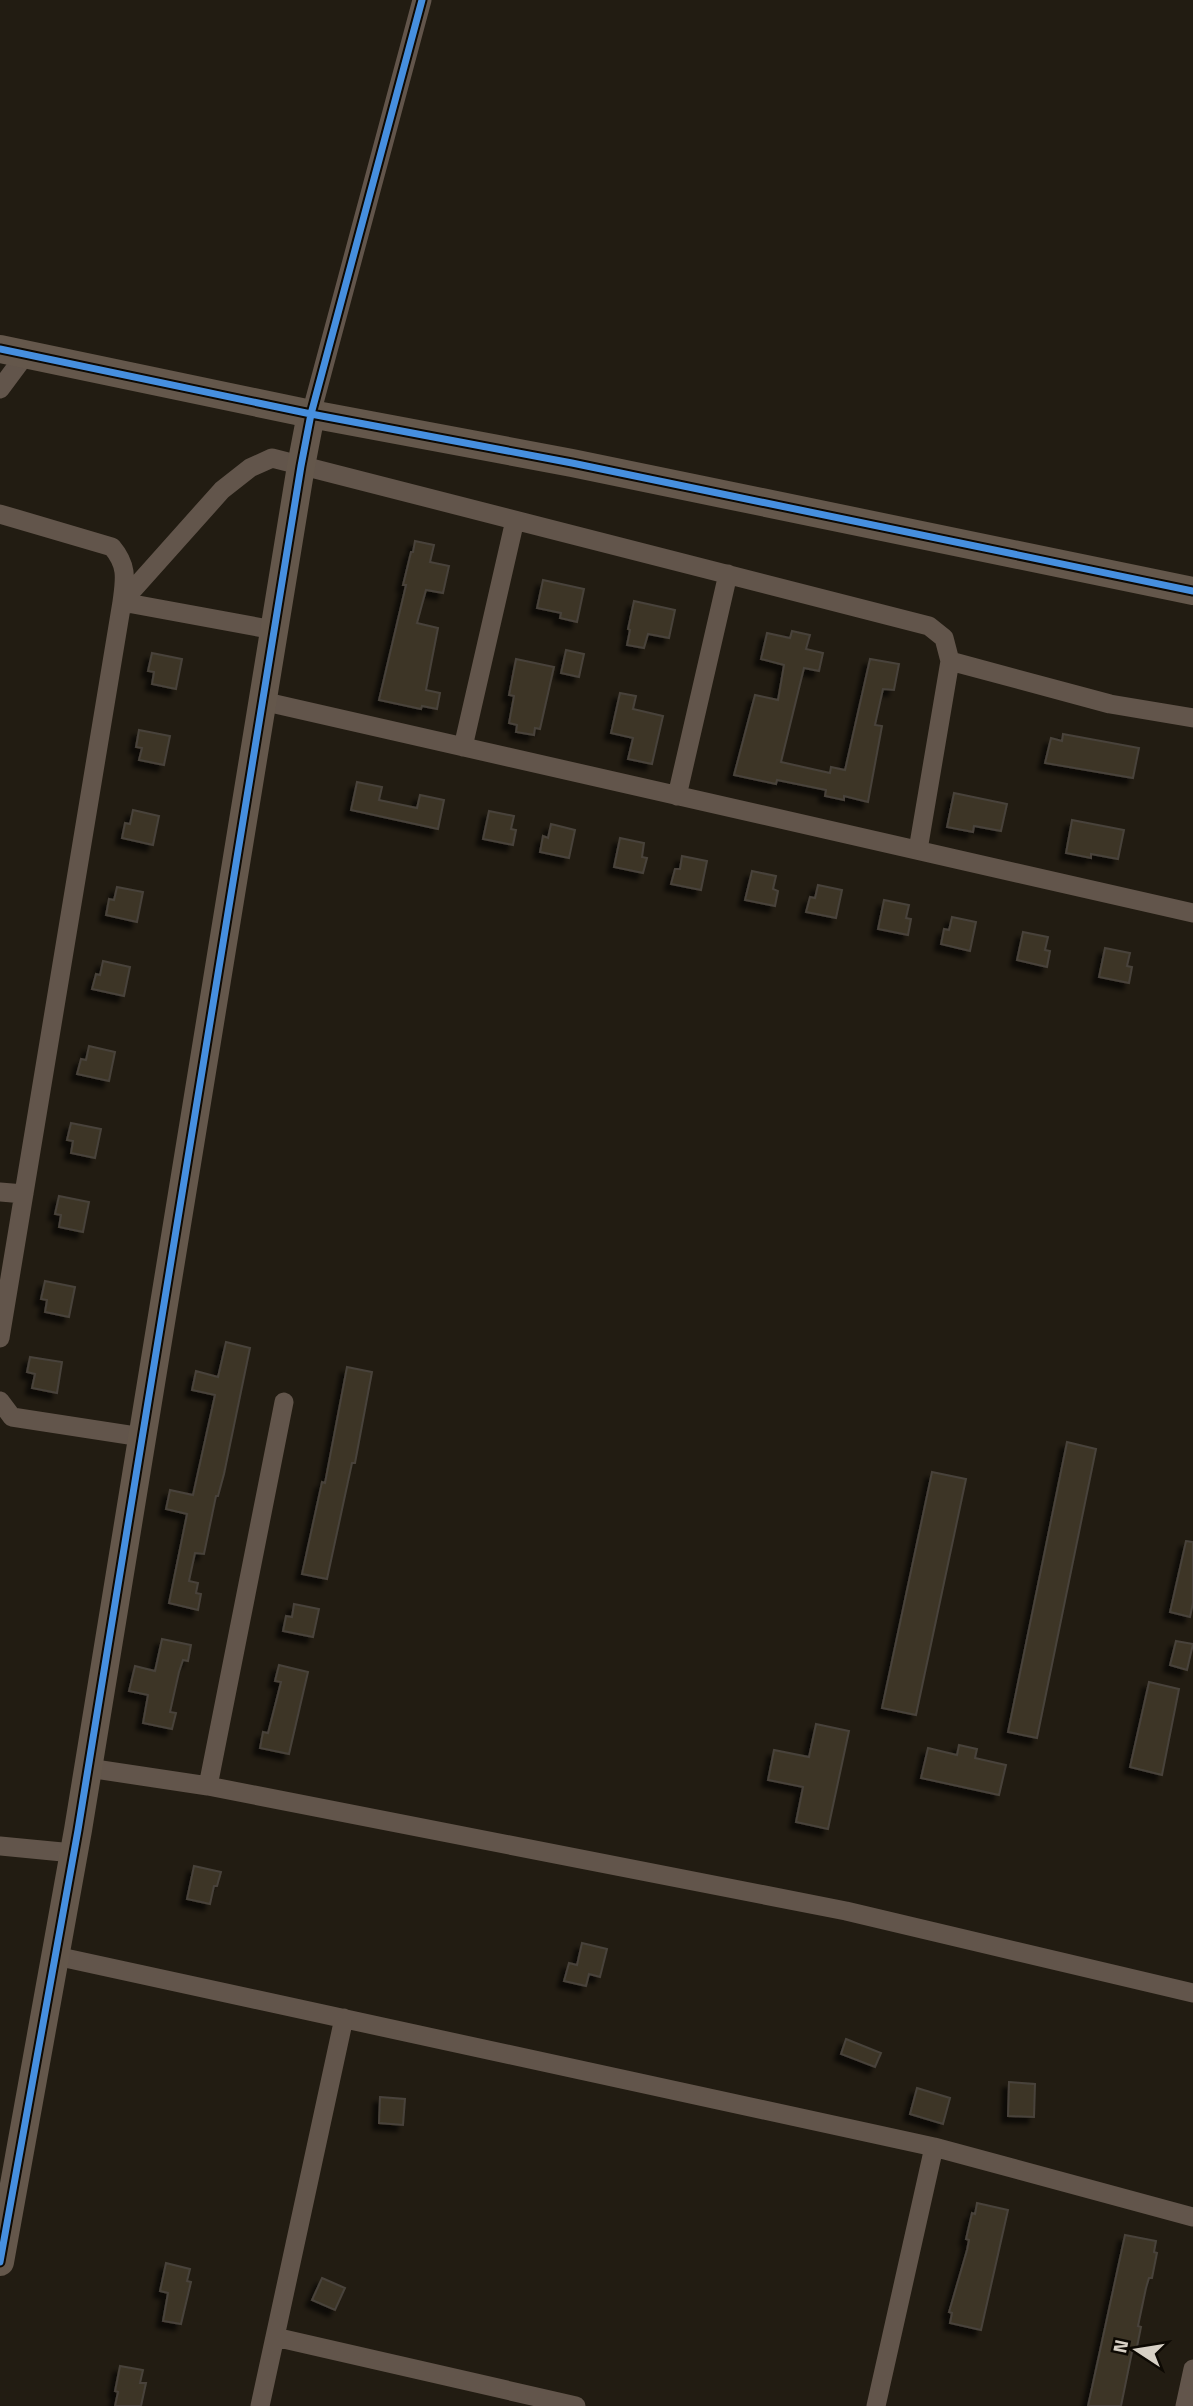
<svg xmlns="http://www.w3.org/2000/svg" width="1193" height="2406" font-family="'Titillium Web',sans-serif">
<defs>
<filter id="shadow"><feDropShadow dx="-6" dy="6" stdDeviation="2" flood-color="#0009"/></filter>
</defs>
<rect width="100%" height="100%" fill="#221c12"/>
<path fill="#3d3628" stroke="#48433b" stroke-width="2" filter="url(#shadow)" d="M415,541L434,545L430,562L449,566L443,593L426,590L417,623L438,628L426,690L440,693L437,709L422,706L421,709L379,700L406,585H403L411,552H413Z
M543,580L584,589L577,622L560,618L561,613L537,608Z
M634,601L675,610L669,638L648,634L644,648L627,645L630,630L628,629Z
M792,631L810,635L806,649L823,653L819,671L804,668L781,762L830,773L831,767L845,770L870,659L899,664L894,690L883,689L875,725L882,726L868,802L844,796V800L825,796L826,790L777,780L776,784L734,775L755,695L778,700L784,665L761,659L767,633L790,638Z
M566,650L584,654L579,677L561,673Z
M152,653L182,659L176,689L152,684L154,672L148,671Z
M516,659L554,667L540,729L535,728L534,735L516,732L517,725L509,723L514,696L509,695Z
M620,693L636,696L633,709L663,716L652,764L628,759L633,738L611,733Z
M139,730L170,736L164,765L139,760L142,748L136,747Z
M1063,734L1139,748L1133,778L1045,763L1051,738L1062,741Z
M357,782L382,787L379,800L417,808L420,795L444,800L438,829L351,810Z
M954,793L1007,804L1001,831L974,826L973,832L947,827Z
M133,810L159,816L153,845L122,838L125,823L130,824Z
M489,811L514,816L511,829L516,830L513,845L483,839Z
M1072,820L1124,830L1118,859L1091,854V858L1066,853Z
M551,824L575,830L569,858L540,852L543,836L548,838Z
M620,838L644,843L642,857L647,858L643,873L614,867Z
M682,856L707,861L701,890L671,884L675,869H680Z
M752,871L776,876L773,889L778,891L775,906L745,900Z
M818,885L842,890L836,918L806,912L810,897L815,898Z
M117,887L143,892L137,922L106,915L109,899L114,900Z
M884,900L909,905L906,918L911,919L908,935L878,929Z
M952,917L976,922L970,951L941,944L944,929L949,930Z
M1023,932L1048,937L1045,950L1050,951L1047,967L1017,960Z
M1105,948L1130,953L1127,966L1132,967L1129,983L1099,977Z
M103,961L130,967L124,996L92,989L96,974L100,975Z
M89,1046L115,1052L109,1081L77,1074L81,1059L86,1060Z
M71,1123L101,1129L95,1158L71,1153L73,1141L67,1140Z
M59,1196L89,1202L83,1232L59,1227L61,1215L55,1214Z
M45,1281L75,1287L69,1317L45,1312L47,1300L41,1299Z
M226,1342L250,1348L224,1474L218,1496H216L204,1554L195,1553L189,1581L198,1583L196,1593L201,1594L198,1610L169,1603L187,1514L166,1509L170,1490L193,1495L215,1395L192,1390L196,1371L218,1377Z
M30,1357L62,1362L57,1393L32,1388L35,1374L27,1372Z
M347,1367L372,1372L355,1463H352L327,1579L302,1574L322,1482L325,1483Z
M1067,1442L1096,1449L1037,1738L1008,1732Z
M932,1472L966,1479L916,1715L882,1708Z
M1186,1541L1193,1542V1603L1190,1617L1170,1612Z
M294,1604L319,1609L313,1637L283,1631L286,1616L292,1617Z
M162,1639L191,1645L188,1661L183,1660L179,1672L170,1712L176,1713L172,1729L143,1723L148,1695L129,1691L135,1666L155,1671Z
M1176,1641L1193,1644L1187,1670L1170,1665Z
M279,1665L308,1672L289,1754L260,1748L263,1732L268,1733L281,1682L275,1681Z
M1149,1682L1179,1689L1162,1775L1130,1767Z
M816,1724L849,1731L828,1829L796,1822L803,1787L768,1780L774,1750L809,1757Z
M959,1745L977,1749L975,1758L1006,1765L999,1795L921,1778L928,1748L957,1755Z
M194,1866L221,1872L217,1886H214L210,1904L187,1899Z
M582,1943L607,1949L600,1977L589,1974L586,1986L564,1981L569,1963L577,1965Z
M846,2039L881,2053L875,2067L841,2054Z
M1009,2082L1035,2084L1034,2117L1008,2116Z
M917,2088L950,2098L943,2124L910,2114Z
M380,2097L405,2099L403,2125L379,2123Z
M977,2203L1008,2210L981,2330L950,2323L952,2313L949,2312L967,2250L969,2240L966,2239L972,2213L975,2214Z
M1125,2235L1156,2241L1154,2252L1157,2253L1152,2278H1149L1146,2288L1138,2326L1141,2327L1136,2352H1132L1121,2406H1088Z
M166,2263L190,2269L187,2281L191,2282L181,2324L163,2321L168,2293L160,2291Z
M322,2278L345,2288L335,2310L312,2300Z
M120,2366L143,2370L140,2383H146L141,2406H115L118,2392L115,2391Z"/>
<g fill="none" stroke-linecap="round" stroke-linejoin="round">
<path stroke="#62554b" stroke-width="19" d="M0,389L26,354
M311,414L422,0
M0,514L112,547C128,566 125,579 122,602L274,630
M950,661L1110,704L1193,718
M262,701L1193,913
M463,747L515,520
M677,796L728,574
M0,1192L24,1194
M0,1338L122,602L222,490L250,468L272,458L929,626L944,638L950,661L918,850
M0,1401L12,1417L142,1437
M88,1768L208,1786L846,1911L1193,1993
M208,1786L284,1402
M0,1846L73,1853
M56,1956L934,2147L1193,2217
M275,2337L576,2406
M260,2406L344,2018
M876,2406L934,2147
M1185,2406L1193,2369"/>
<path stroke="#64574b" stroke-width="28" d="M0,349L311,414L572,463L1193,591
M0,2262L78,1830L301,466L311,414"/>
<g stroke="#0d0903" stroke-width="11">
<path id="cycleway" d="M0,349L311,414L572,463L1193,591
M0,2262L78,1830L301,466L311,414L422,0"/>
</g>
<use href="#cycleway" stroke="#468fdf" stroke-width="7"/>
</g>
<g transform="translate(1137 2350) rotate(282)" stroke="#0d0903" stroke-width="5" paint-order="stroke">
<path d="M0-5L12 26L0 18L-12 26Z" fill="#d7d0c5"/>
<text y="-10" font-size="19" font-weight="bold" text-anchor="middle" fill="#d7d0c5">N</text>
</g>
</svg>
